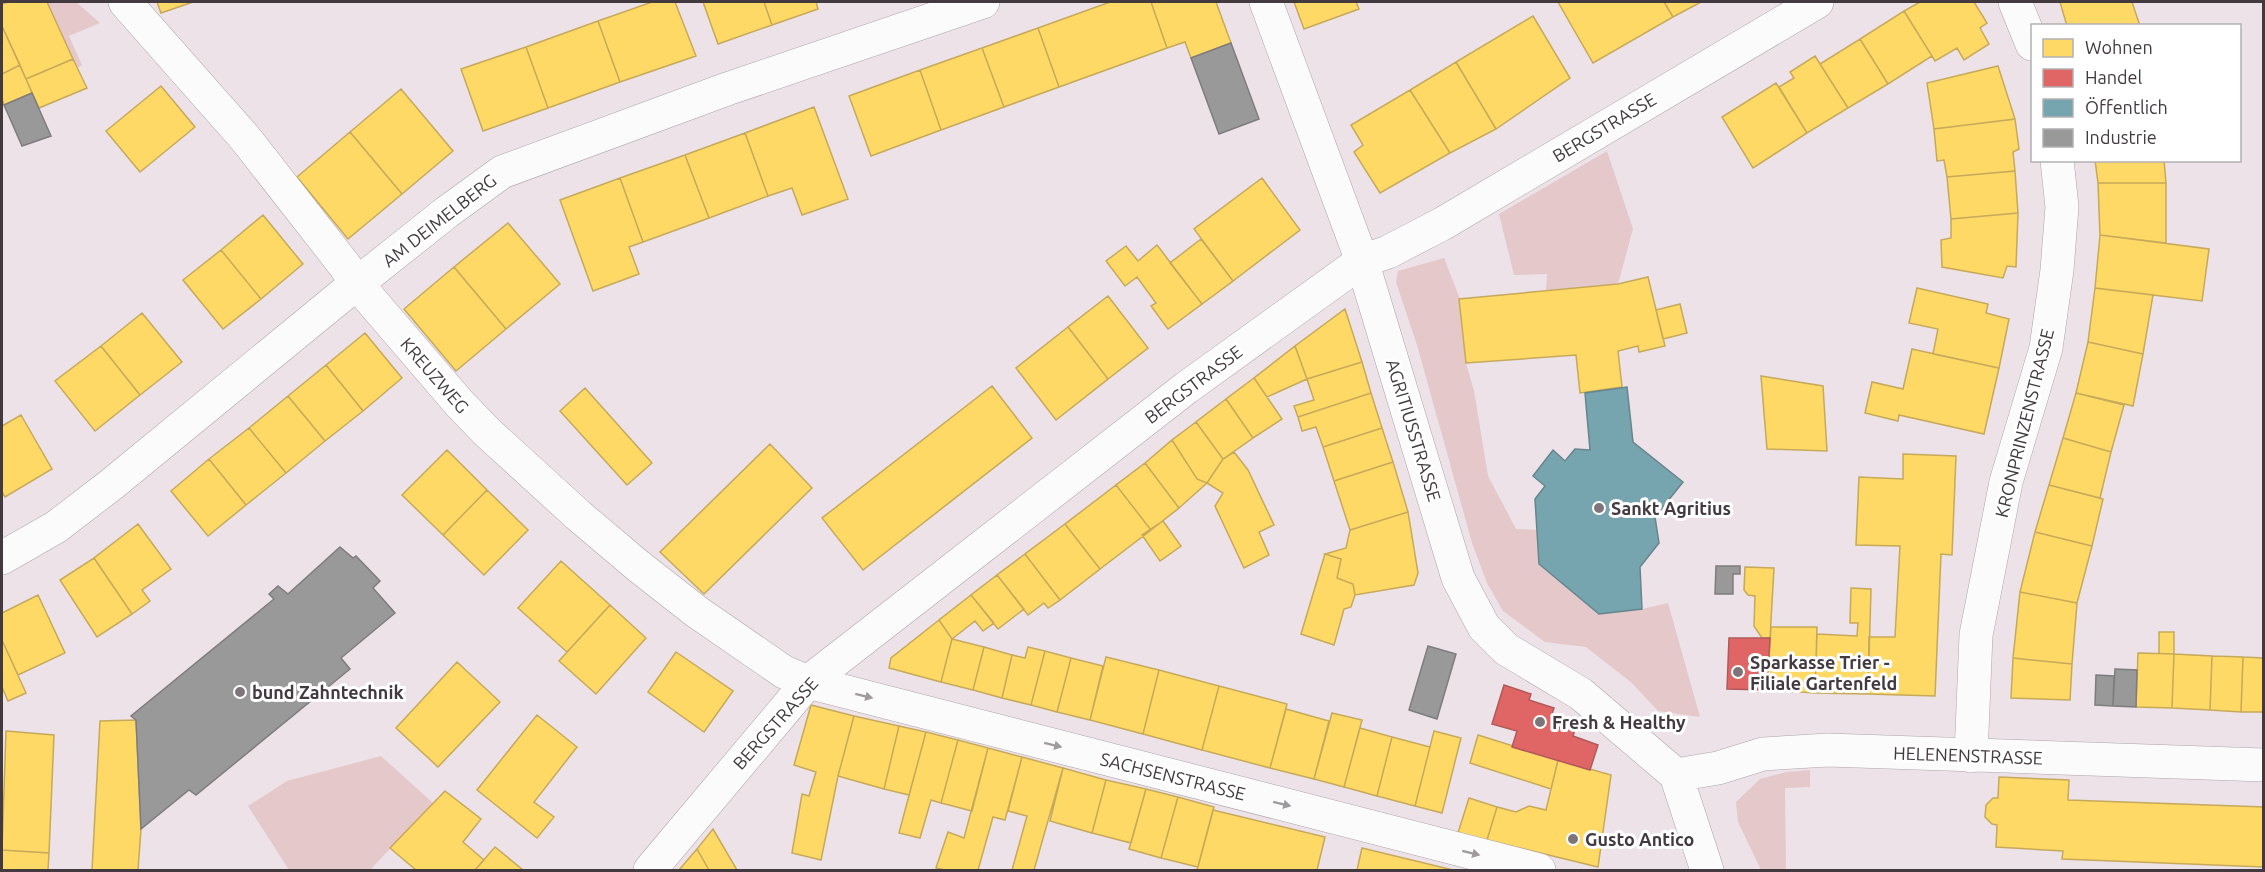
<svg xmlns="http://www.w3.org/2000/svg" width="2265" height="872" font-family="Ubuntu,sans-serif">
<rect width="100%" height="100%" fill="#ece2e7"/>
<path fill="#e4c8ca" d="M47,2H76L100,23L69,36L82,65L77,68Z
M1607,151L1633,229L1618,284L1546,290L1547,274L1514,275L1499,214Z
M1444,258L1460,299L1466,363L1474,391L1488,476L1516,529L1538,530L1540,564L1599,614L1642,609L1668,603L1700,717L1658,711L1632,683L1586,647L1545,642L1503,611L1487,583L1472,543L1417,345L1396,282L1398,271Z
M381,756L433,803L370,870H289L248,806L287,781Z
M1810,770V787L1785,788L1786,870H1761L1738,822L1736,802L1760,779L1787,772Z"/>
<path fill="#ffd966" stroke="#c6a95a" stroke-width="1.5" d="M8,2H47L73,59L26,79L2,26V4Z
M157,2H193L161,13Z
M652,2H675L696,56L620,82L598,21Z
M703,2H764L772,25L718,44Z
M764,2H816L818,9L772,25Z
M1110,2H1151L1167,48L1059,87L1038,28Z
M1151,2H1216L1231,43L1191,58L1185,42L1167,48Z
M1294,2H1356L1359,9L1304,29Z
M1558,2H1664L1673,17L1593,63Z
M1664,2H1701L1673,17Z
M1920,2H1974L1987,23L1980,28L1989,44L1964,60L1957,48L1935,61L1904,11Z
M2060,2H2132L2140,26H2067Z
M1904,11L1932,56L1888,84L1860,39Z
M1533,16L1570,78L1496,129L1456,62Z
M598,21L620,82L548,108L526,47Z
M2,26L20,65L2,74Z
M1038,28L1059,87L1004,107L982,48Z
M1860,39L1888,84L1848,108L1820,64Z
M526,47L548,108L483,131L461,69Z
M982,48L1004,107L941,130L920,70Z
M1815,56L1848,108L1807,133L1779,87L1794,78L1790,72Z
M73,59L87,88L39,108L26,79Z
M1456,62L1496,129L1450,153L1410,90Z
M20,65L32,93L4,105L2,99V74Z
M1998,66L2015,119L1934,129L1927,83Z
M920,70L941,130L871,156L849,96Z
M1776,83L1807,133L1753,168L1722,117Z
M161,86L195,127L140,172L106,131Z
M401,89L453,151L402,194L350,132Z
M1410,90L1450,153L1380,193L1354,152L1363,145L1351,125Z
M814,107L848,199L802,215L792,188L768,196L745,133Z
M2015,119L2019,149L2013,152L2015,171L1947,177L1944,160L1937,161L1934,129Z
M350,132L402,194L348,239L297,177Z
M745,133L768,196L709,218L685,155Z
M685,155L709,218L643,242L620,178Z
M2095,160H2164L2166,183H2098Z
M2015,171L2018,213L1951,219L1947,177Z
M620,178L643,242L629,247L639,274L593,291L560,200Z
M1262,178L1300,230L1233,281L1194,229Z
M2098,183H2166V243L2100,235Z
M2018,213L2016,267L2007,266L2003,278L1942,267L1941,240L1951,238V219Z
M263,215L303,264L261,299L221,250Z
M508,223L560,284L506,329L454,267Z
M2100,235L2209,249L2202,301L2095,288Z
M1201,239L1233,281L1202,304L1170,263Z
M1157,245L1202,304L1168,329L1151,306L1156,303L1137,277L1125,286L1106,261L1126,246L1138,261Z
M221,250L261,299L223,329L183,280Z
M454,267L506,329L456,371L404,309Z
M1648,277L1665,346L1639,352L1638,346L1618,351L1622,387L1580,393L1576,355L1466,363L1459,299L1618,284Z
M1917,288L1988,304L1986,313L2009,319L1999,368L1933,354L1938,329L1909,323Z
M2095,288L2153,295L2143,354L2088,342Z
M1108,296L1148,348L1108,379L1068,327Z
M1680,304L1687,333L1663,339L1656,310Z
M1345,309L1362,362L1307,379L1295,346Z
M142,313L182,362L140,395L101,346Z
M1068,327L1108,379L1056,420L1016,368Z
M365,333L402,378L363,411L326,365Z
M2088,342L2143,354L2133,406L2076,393Z
M101,346L140,395L95,431L55,381Z
M1295,346L1307,379L1267,397L1254,378Z
M1912,349L1999,368L1984,434L1899,415L1898,421L1865,413L1872,382L1903,389Z
M1362,362L1371,393L1298,417L1294,406L1314,400L1307,379Z
M326,365L363,411L325,441L288,396Z
M1761,376L1823,386L1827,451L1767,449Z
M1254,378L1282,419L1253,438L1226,399Z
M992,386L1032,438L863,570L822,518Z
M585,388L652,463L627,485L560,411Z
M1371,393L1382,428L1323,447L1316,427L1302,431L1298,417Z
M2076,393L2124,405L2111,452L2063,438Z
M288,396L325,441L286,473L249,428Z
M1226,399L1253,438L1223,459L1196,422Z
M21,415L52,469L5,497L2,492V426Z
M1196,422L1223,459L1207,483L1197,479L1172,440Z
M249,428L286,473L246,505L209,459Z
M1382,428L1393,462L1334,481L1323,447Z
M2063,438L2111,452L2100,498L2049,485Z
M1172,440L1197,479L1207,483L1179,508L1145,463Z
M770,444L812,488L704,594L660,552Z
M447,450L487,490L443,535L402,495Z
M1234,452L1248,470L1274,525L1259,532L1269,555L1244,568L1215,506L1223,493L1207,483L1223,459Z
M1903,454L1956,456L1952,555L1941,554L1935,696L1868,694L1869,637H1895L1900,546L1856,545L1859,477L1903,479Z
M209,459L246,505L208,536L171,491Z
M1393,462L1408,512L1350,530L1334,481Z
M1145,463L1179,508L1151,530L1116,485Z
M1116,485L1151,530L1100,569L1065,524Z
M2049,485L2103,499L2092,546L2035,532Z
M487,490L528,530L484,575L443,535Z
M1408,512L1418,573L1414,585L1355,595L1353,584L1337,578L1341,559L1325,554L1346,548L1350,530Z
M1163,521L1181,546L1160,561L1142,535Z
M138,524L171,569L142,590L150,601L132,614L94,558Z
M1065,524L1100,569L1060,600L1025,554Z
M2035,532L2092,546L2077,603L2020,592Z
M1025,554L1060,600L1048,608L1044,603L1028,615L997,575Z
M1325,554L1341,559L1337,578L1353,584L1355,595L1351,607L1344,609L1334,645L1301,634Z
M94,558L132,614L97,637L60,580Z
M561,561L610,605L567,652L518,608Z
M1745,567L1774,568L1770,638H1762L1754,626L1755,596L1748,595L1744,590Z
M997,575L1024,609L998,629L971,595Z
M1851,588L1871,589L1868,694L1815,693L1817,634L1857,636L1858,623H1850Z
M2020,592L2077,603L2072,664L2013,658Z
M38,595L65,653L18,675L2,640V613Z
M971,595L994,623L983,631L975,621L952,639L939,620Z
M610,605L646,638L596,694L559,661Z
M939,620L952,639L941,682L889,668L891,658Z
M1771,627H1817L1815,693L1767,690Z
M2159,632H2174V654H2159Z
M952,639L984,647L973,690L941,682Z
M2,640L26,693L8,701L2,687Z
M984,647L1012,655L1002,698L973,690Z
M1028,647L1045,651L1031,705L1002,698L1012,655L1025,658Z
M1045,651L1071,658L1057,712L1031,705Z
M676,652L733,691L704,732L648,692Z
M2138,653L2174,654L2172,708L2136,707Z
M2174,654L2212,656L2210,710L2172,708Z
M2212,656L2243,657L2241,712L2210,710Z
M1106,657L1159,670L1143,734L1090,720Z
M2243,657L2264,658V712H2241Z
M1071,658L1103,666L1090,720L1057,712Z
M2013,658L2072,664L2070,700L2011,698Z
M457,662L500,702L438,767L396,728Z
M1159,670L1219,686L1202,750L1143,734Z
M1219,686L1287,704L1270,768L1202,750Z
M811,705L854,716L838,776L821,860L792,853L802,794L809,796L816,772L794,765Z
M1286,709L1329,721L1314,779L1270,768Z
M1332,713L1362,720L1344,787L1314,779Z
M537,715L577,747L534,802L554,817L537,838L477,790Z
M854,716L899,726L884,789L838,776Z
M136,720L141,829L138,870H92L100,721Z
M899,726L926,732L909,795L884,789Z
M1360,728L1392,737L1377,796L1344,787Z
M6,731L54,735L49,853L2,850Z
M1434,731L1461,738L1442,813L1415,806Z
M926,732L958,740L941,803L931,800L920,838L899,833Z
M1478,735L1558,760L1551,789L1470,763Z
M1392,737L1430,747L1415,806L1377,796Z
M958,740L988,748L972,811L941,803Z
M988,748L1022,757L1005,820L993,817L978,870H945L936,868L948,832L964,838Z
M1022,757L1063,768L1034,870H1012L1027,816L1008,811Z
M1558,760L1611,775L1598,867L1487,840L1497,807L1516,812L1529,806L1546,810Z
M1063,768L1106,780L1092,833L1050,821Z
M1999,777L2069,780L2068,800L2264,807V867L2062,859L2063,851L1996,847L1997,825L1992,824L1985,817L1986,805L1993,798H1998Z
M1106,780L1146,789L1131,843L1092,833Z
M1146,789L1178,797L1161,858L1129,849Z
M445,791L481,819L463,842L484,860L475,870H416L390,848Z
M1178,797L1214,807L1198,867L1161,858Z
M1469,798L1497,807L1487,840L1458,833Z
M1213,810L1325,837L1317,870H1197Z
M713,829L737,870H709L697,849Z
M495,847L523,870H475Z
M1362,848L1453,870H1357Z
M697,849L709,870H679Z
M2,850L49,853L48,870H2Z"/>
<path fill="#e06666" stroke="#b1595a" stroke-width="1.5" d="M1729,638H1770L1767,690L1727,689Z
M1504,685L1531,694L1529,700L1554,708L1552,714L1577,723L1573,736L1598,745L1590,770L1512,747L1517,731L1492,724Z"/>
<path fill="#76a5af" stroke="#66858d" stroke-width="1.5" d="M1627,387L1633,442L1683,482L1655,517L1659,543L1640,567L1642,609L1599,614L1539,564L1535,499L1545,486L1533,476L1553,450L1565,461L1575,449L1590,450L1585,393Z"/>
<path fill="#999" stroke="#7f7c7e" stroke-width="1.5" d="M1231,43L1259,119L1219,134L1191,58Z
M32,93L51,136L22,146L4,105Z
M340,547L353,558L356,556L380,581L373,588L395,613L341,658L350,669L196,795L189,790L141,829L136,720L131,716L274,599L269,594L278,586L288,594Z
M1716,566H1740V574H1733V594H1715Z
M1428,646L1456,654L1437,719L1409,710Z
M2115,669L2137,670L2136,707L2113,706Z
M2096,675L2114,676L2113,706L2095,705Z"/>
<g fill="none" stroke-linecap="round" stroke-linejoin="round">
<g stroke="#ada5a9" stroke-width="34">
<path id="street" d="M125,2L245,138L345,266L357,284L459,403L487,432L578,515L637,565L697,612L784,672L808,682L1539,870
M1266,2L1362,261L1458,578L1484,627L1506,649L1581,694L1676,775
M2015,2L2032,44
M2,558L56,527L112,484L340,297L447,212L502,172L727,89L983,2
M1971,756L1976,635L2006,482L2046,348L2057,270L2062,207L2057,160
M1676,775L1718,768L1763,754L1828,750L2264,765
M1676,775L1707,870
M650,870L808,682L1186,388L1362,261L1388,252L1442,224L1817,2"/>
</g>
<use href="#street" stroke="#fcfbfb" stroke-width="33"/>
</g>
<defs><path id="oneway-solid" d="M-6-.8H1V-3.2L6.5 0L1 3.2V.8H-6Z" transform="scale(1.5)"/></defs>
<g fill="#9f9a9d">
<use href="#oneway-solid" transform="translate(864 696) rotate(14)"/>
<use href="#oneway-solid" transform="translate(1053 745) rotate(14)"/>
<use href="#oneway-solid" transform="translate(1282 804) rotate(14)"/>
<use href="#oneway-solid" transform="translate(1471 853) rotate(14)"/>
</g>
<g fill="#7e757a" stroke="#fff" stroke-width="2">
<circle cx="1599" cy="508" r="6"/>
<circle cx="1738" cy="672" r="6"/>
<circle cx="240" cy="692" r="6"/>
<circle cx="1540" cy="722" r="6"/>
<circle cx="1573" cy="839" r="6"/>
</g>
<g text-anchor="middle" dominant-baseline="central" stroke-width="6" stroke-linejoin="round" paint-order="stroke">
<g font-size="18" fill="#423a3f" stroke="#fff">
<text transform="translate(1604 127) rotate(-31)">BERGSTRASSE</text>
<text transform="translate(439 220) rotate(-38)">AM DEIMELBERG</text>
<text transform="translate(435 375) rotate(49)">KREUZWEG</text>
<text transform="translate(1193 384) rotate(-37)">BERGSTRASSE</text>
<text transform="translate(2024 423) rotate(-76)">KRONPRINZENSTRASSE</text>
<text transform="translate(1414 430) rotate(73)">AGRITIUSSTRASSE</text>
<text transform="translate(775 723) rotate(-48)">BERGSTRASSE</text>
<text transform="translate(1968 755) rotate(2)">HELENENSTRASSE</text>
<text transform="translate(1173 776) rotate(14)">SACHSENSTRASSE</text>
</g>
<g font-size="18" font-weight="bold" fill="#423a3f" stroke="#fff" text-anchor="start">
<text x="1611" y="508">Sankt Agritius</text>
<text x="1750" y="662">Sparkasse Trier -<tspan x="1750" dy="21">Filiale Gartenfeld</tspan></text>
<text x="252" y="692">bund Zahntechnik</text>
<text x="1552" y="722">Fresh &amp; Healthy</text>
<text x="1585" y="839">Gusto Antico</text>
</g>
</g>
<rect width="2265" height="872" fill="none" stroke="#423a3f" stroke-width="6"/>
<rect x="2031" y="24" width="210" height="138" fill="#ffffff" stroke="#b3b0b2" stroke-width="1.5"/>
<rect x="2043" y="39" width="30" height="18" fill="#ffd966" stroke="#b3b0b2" stroke-width="1.5"/>
<text x="2085" y="54" font-size="18" fill="#423a3f">Wohnen</text>
<rect x="2043" y="69" width="30" height="18" fill="#e06666" stroke="#b3b0b2" stroke-width="1.5"/>
<text x="2085" y="84" font-size="18" fill="#423a3f">Handel</text>
<rect x="2043" y="99" width="30" height="18" fill="#76a5af" stroke="#b3b0b2" stroke-width="1.5"/>
<text x="2085" y="114" font-size="18" fill="#423a3f">Öffentlich</text>
<rect x="2043" y="129" width="30" height="18" fill="#999999" stroke="#b3b0b2" stroke-width="1.5"/>
<text x="2085" y="144" font-size="18" fill="#423a3f">Industrie</text>
</svg>
